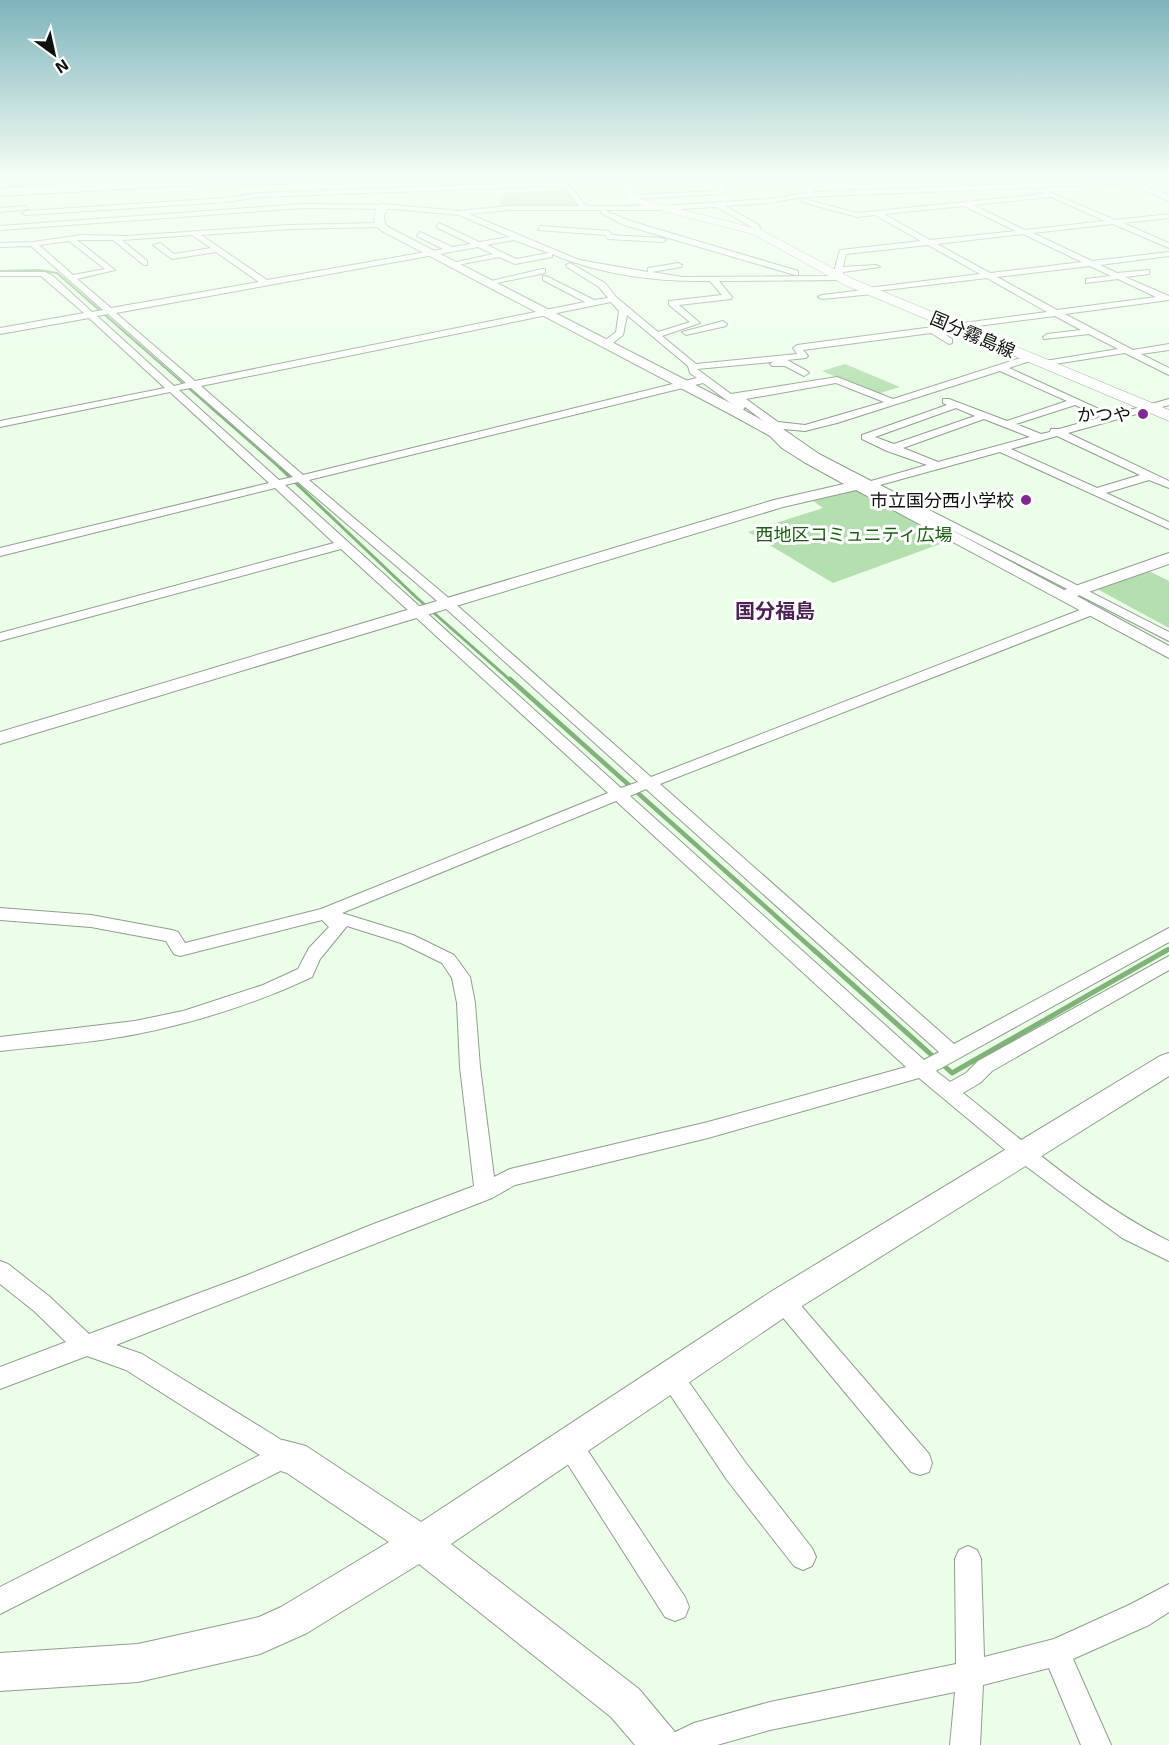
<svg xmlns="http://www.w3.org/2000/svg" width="1169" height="1745" font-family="'Exo 2','Noto Sans JP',sans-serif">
<rect width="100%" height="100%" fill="#ecffe9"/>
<path fill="#b4dfae" d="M567,189L581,207L503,208L498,198H504L502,193Z
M845,364L900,387L877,394L822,371Z
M858,489L951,540L833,583L748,532L823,508L812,500Z
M1141,567L1169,581V628L1090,585Z"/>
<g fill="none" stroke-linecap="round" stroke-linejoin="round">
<path stroke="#7eb577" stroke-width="2" d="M0,271L39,270L57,273L282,470"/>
<path stroke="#7eb577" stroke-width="3" d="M280,468L417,598L511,681"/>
<path stroke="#7eb577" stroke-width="4.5" d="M510,679L816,952
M1164,952L1169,949"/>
<path stroke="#7eb577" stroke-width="5" d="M814,950L935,1058
M941,1063L952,1073L1167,950"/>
<g stroke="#8ea08c" stroke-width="2">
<path id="street" d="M545,176H552L556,182L569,185L586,206H664L768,199L808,193L801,176H807L814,192L1169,178V182L802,197L768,203L725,206L759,225L761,232L757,234L753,228L717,207L664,210H604L630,221L798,271V275H795L624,225L601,213L602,210H509L469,214L579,260L648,272V268L678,263L682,265L681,267L652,272L682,277L836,276L835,268L840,250L921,241L875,215L857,217L802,202L804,199L857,213L1043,194L1037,190L1040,188L1115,220L1169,214V218L1123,223L1169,243V248L1113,224L1033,233L1092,261L1169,252V256L1100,265L1117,273L1149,270V274L1125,277L1169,296V300L1065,314L1133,350L1169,344V350L1141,354L1169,368V375L1125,353L1042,366L1040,364L1045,361L1118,349L1089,334L1044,339L1043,337L1047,334L1081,330L1055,316L940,331L952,339V343L949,344L931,333L803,350L808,356L806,358L787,360L807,371L809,373L804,376L785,366H772L770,364L773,362L697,369L731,394L837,377L893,399L1030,355L1035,358L1033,360L1009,368L1112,415L1169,399V405L1068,433L1169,481V488L1149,480L1106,493L1169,522V529L1000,452L880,485L1169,632V641L811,458C788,442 768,424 745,407L740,414H734L732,412L736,407L703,383L309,480L451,600L651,777L1085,608H1095L1096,611L1095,614L660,784L954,1044L1169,928V942L936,1071L950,1082L966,1073L978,1061L1169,956V970L992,1071L980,1083L963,1093C1027,1144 1096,1205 1169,1241V1261L1122,1238L1015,1158L919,1078L708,1138L515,1185L492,1198L116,1345L142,1354L272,1434L292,1447L295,1456L292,1465L0,1614V1587L260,1455L126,1370L87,1356L0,1389V1367L66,1342L34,1311L0,1284V1261L8,1264L50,1297L89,1334L245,1276L371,1225L474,1186L460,1067L457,1003L452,978L442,963L401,943L347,926L320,959L312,977C257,1003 197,1022 137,1034C93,1043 45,1046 0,1051V1037L135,1021L183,1011L263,985L298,969L309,948L329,927L322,920L180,956L174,954L166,941L91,927L0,920V908L91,915L172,930L178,932L185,943L321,909L608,793L341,549L0,641V633L334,543L275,488L0,556V548L269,483L170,392L0,427V421L165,388L89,318L0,334V328L84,313L41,276H0V272H45L53,276L92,312L103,310L31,246L0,247V243L33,242L82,235L126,236L289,225L380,223L384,225L380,227L289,229L201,235L267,280L443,249L417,236L420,232L452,247L471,244L436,227L439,223L479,242L510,237L459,215L395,209L303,208L0,230V226L303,204L395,205L459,211L509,206H579L565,188L554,186L260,197L226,202L26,215L22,213L26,211L226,198L260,193L549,182ZM1051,197L1105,221L1025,230L973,205ZM964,206L1016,231L930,240L884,214ZM1023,234L1082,262L990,273L937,244ZM192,235L211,248L174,254L160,243L153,245L172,259L216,252L259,282L111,308L77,279L115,270L77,240H113L144,265H147V261L122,240ZM514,240L549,253L516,259L487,245ZM69,241L105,269L73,275L39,245ZM928,245L980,274L868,288L864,290L822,295L818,297L822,299L873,294L877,291L987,278L1047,312L797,345L793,348L797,354L696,364L662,336L700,323L679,305L731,299L732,297L719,281L840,280L844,278L843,272L880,267L876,265L843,267L846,254ZM478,247L493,254L448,264L452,266L499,257L515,264L552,257V254C600,275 659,282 710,281L722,295L669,301V305L690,322L658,332L616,297L605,283L570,263L566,265L567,267L599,287L608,298L594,300L546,276H543V280L585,302L195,381L116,313ZM1090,266L1111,276L1086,279V283L1118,279L1156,297L1057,310L997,277ZM611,302L619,311L616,332L603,342V346H609L623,335L627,315L688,366L690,373L697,378L303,475L201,386ZM108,314L186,383L174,386L97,316ZM1000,371L1067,401L1007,421L949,399H943V403L947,405L862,435V439L887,451L927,465L871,481L819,454L783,429L805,431L837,423ZM836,383L884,402L805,425L778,422L746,399ZM191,388L293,477L279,480L179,390ZM1075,405L1102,417L1059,429H1051L1050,432L1041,434L1016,424ZM956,408L975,416L894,444L875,437ZM984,419L1030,437L938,462L903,448ZM1057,436L1140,475L1097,488L1011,449ZM298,482L443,606L638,782L621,788L285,485ZM646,789L939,1052L924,1060L630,796ZM616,801L906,1067L708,1122L510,1169L494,1177L480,1067L475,1003L470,977L454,955L413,935L342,913Z
M716,176H722L726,184L723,194L631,199L628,197L631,195L718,191L720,184Z
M26,206L28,209L0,212V208Z
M541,226L609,231L612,235L662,238L666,240L662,242L608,239L605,235L538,230Z
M542,269H545V273L487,285L483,283Z
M723,321L727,324L726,326L686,335L682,332Z
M783,1291L791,1294L929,1454L932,1463L929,1472L920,1475L911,1472L775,1308L772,1301L775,1294Z
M671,1365L679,1368L745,1462L812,1548L816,1557L812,1566L803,1570L794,1566L727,1480L663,1384L659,1376L663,1368Z
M569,1432L578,1436L685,1597L689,1607L685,1617L675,1621L665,1617L560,1452L557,1444L560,1436Z
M968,1546L977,1550L981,1559L984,1657L1054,1639L1129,1605L1169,1584V1612L1149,1625L1073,1659L1111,1745H1081L1049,1668L983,1685L980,1745H950L955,1692L770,1730L717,1745H664L669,1735L694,1723L770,1702L956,1664L955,1559L959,1550Z"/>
</g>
<g stroke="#8ea08c" stroke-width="2">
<path id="secondary" d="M1112,176H1124L1169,195V201Z
M383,203L388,206L384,216L385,224L388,227L742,409L780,430L792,442L814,456L860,480L868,481L869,486L1064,590L1169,553V564L1077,596L1169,646V658L856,490L783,507L0,744V732L774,500L844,484L804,462L782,448L770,436L732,415L382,231L375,225C374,217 374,206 383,203Z
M1169,1053V1076L794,1311L451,1544L639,1689L674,1731L680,1745H635L611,1717L419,1564L307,1633L260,1654L138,1682L0,1691V1653L138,1644L259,1617L281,1607L389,1542L287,1473L271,1468L266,1456L271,1444L283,1440L306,1446L421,1522L772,1291L1160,1056Z"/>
</g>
<g stroke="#8ea08c" stroke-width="1">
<path id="primary" d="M621,176H631L634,192L640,199L761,230L853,279L1169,410V421L845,285L753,234L632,203L624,193Z"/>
</g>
<g stroke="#8ea08c" stroke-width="2">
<path id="highway" d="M475,176L469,180L176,186L0,196V188C158,177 316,176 475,176Z"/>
</g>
<use href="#street" fill="#fff" fill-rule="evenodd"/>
<use href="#secondary" fill="#fff" fill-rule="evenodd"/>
<use href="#primary" fill="#fff" fill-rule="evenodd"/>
<use href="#highway" fill="#fff" fill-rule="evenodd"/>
</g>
<linearGradient id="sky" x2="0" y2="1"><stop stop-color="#7db4bb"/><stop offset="0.42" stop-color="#f6fff5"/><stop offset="1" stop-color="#f6fff5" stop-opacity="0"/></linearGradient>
<rect width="1169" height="421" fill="url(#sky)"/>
<g fill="#832792" stroke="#fff" stroke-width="2">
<circle cx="1143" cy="414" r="6"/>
<circle cx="1026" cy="500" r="6"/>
</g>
<g text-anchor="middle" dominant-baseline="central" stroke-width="6" stroke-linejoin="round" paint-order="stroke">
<g font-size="18" fill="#0d130c" stroke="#fff">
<text transform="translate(973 334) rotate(23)">国分霧島線</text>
</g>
<g font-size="18" fill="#0d130c" stroke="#fff" text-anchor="end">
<text x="1131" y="414">かつや</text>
<text x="1014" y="500">市立国分西小学校</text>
</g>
<g font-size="18" fill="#18620f" stroke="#fff">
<text x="854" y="534">西地区コミュニティ広場</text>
</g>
<g font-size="20" font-weight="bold" fill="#4d2155" stroke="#fff">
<text x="775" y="610">国分福島</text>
</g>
</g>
<g transform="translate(54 54) rotate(147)" stroke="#ffffff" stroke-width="4.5" paint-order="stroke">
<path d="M0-4.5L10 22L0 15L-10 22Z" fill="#0d130c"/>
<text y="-9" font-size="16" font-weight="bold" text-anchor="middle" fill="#0d130c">N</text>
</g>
</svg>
